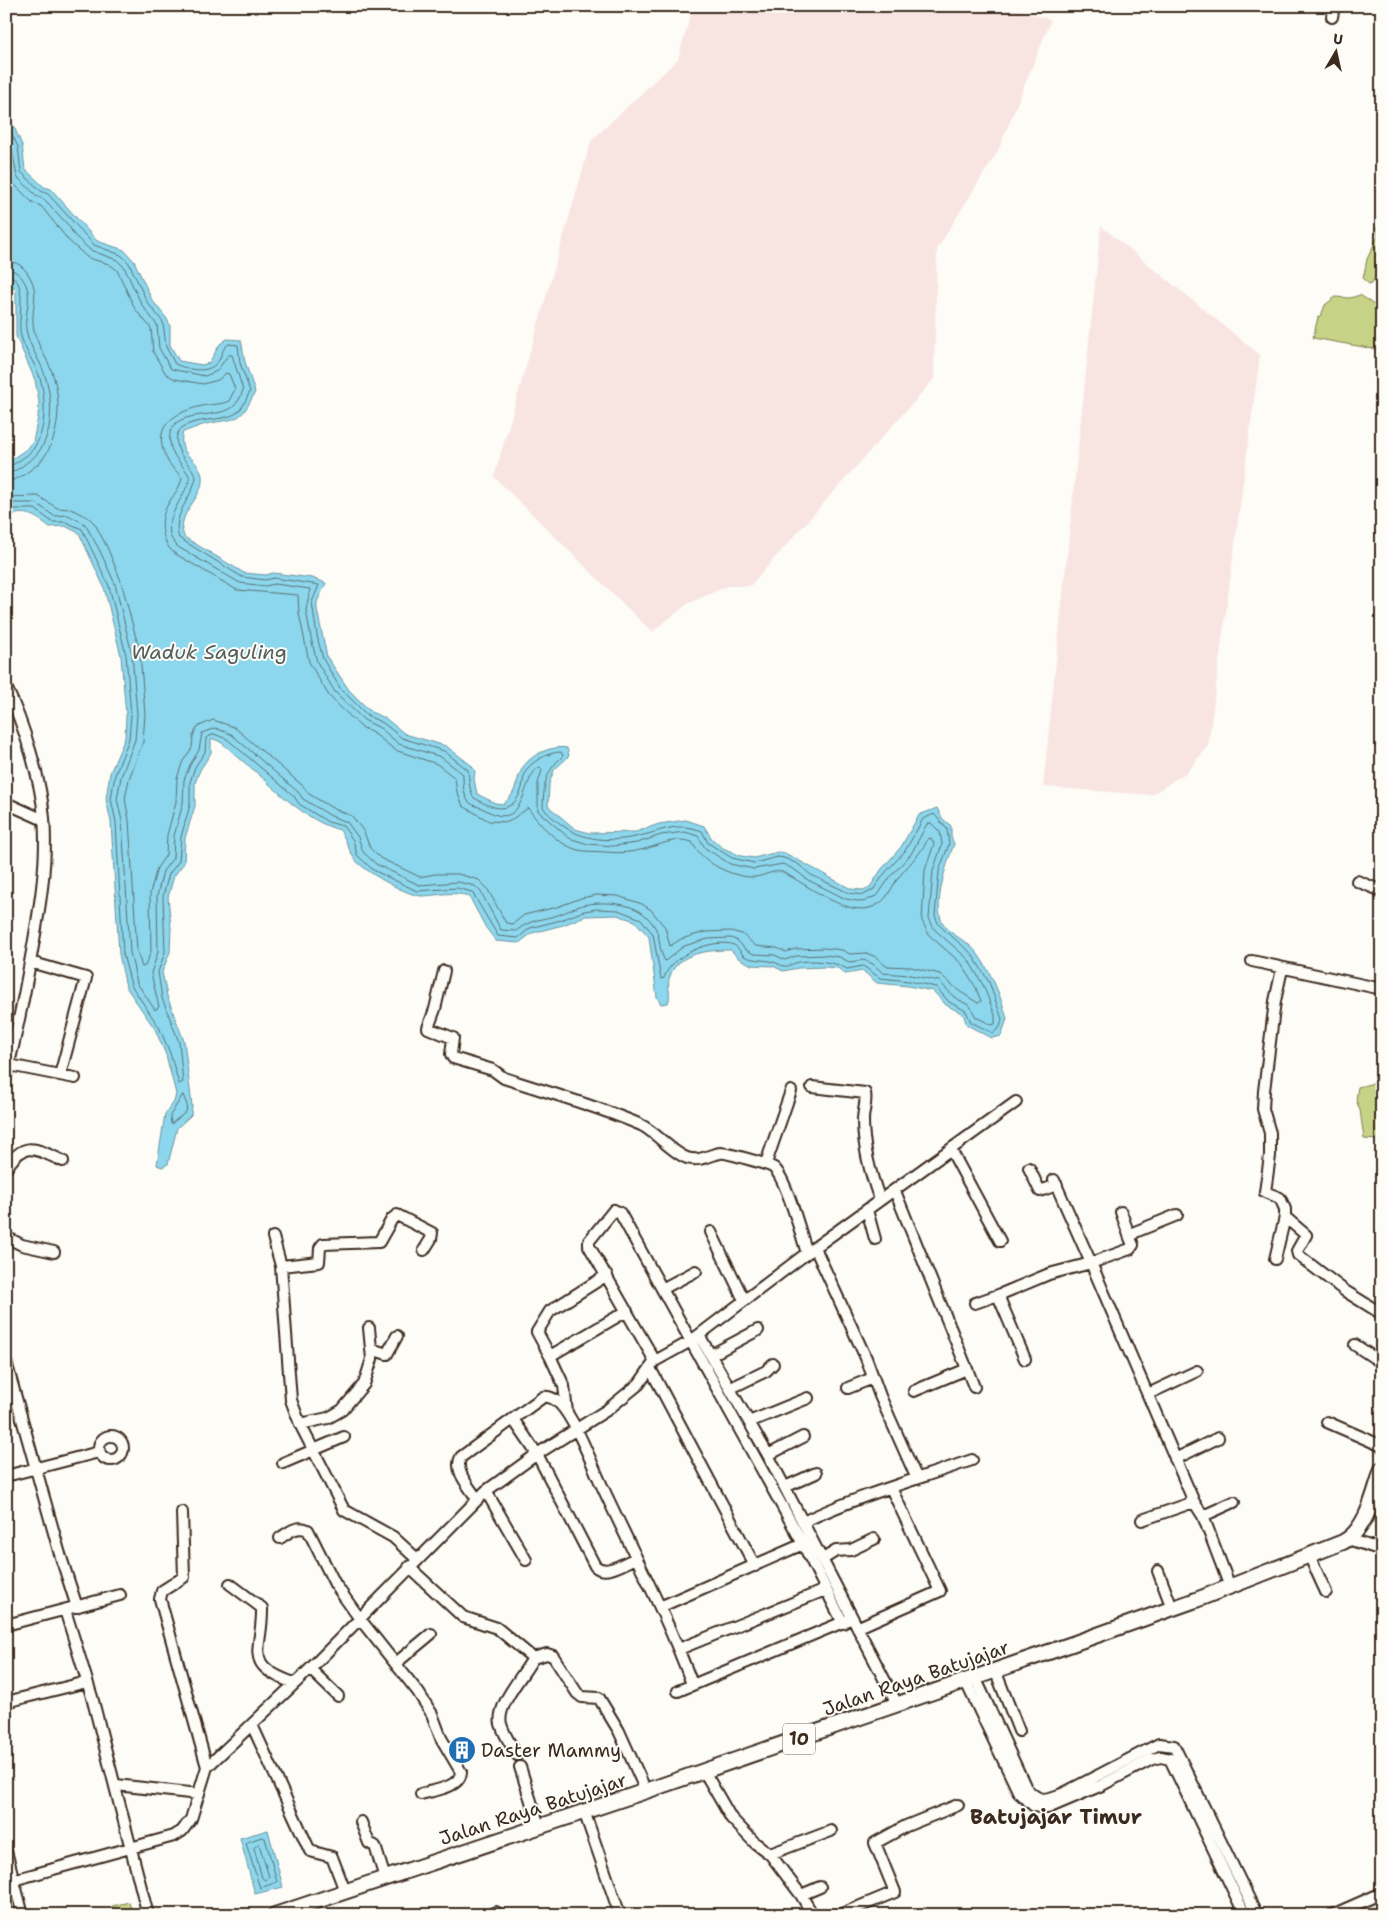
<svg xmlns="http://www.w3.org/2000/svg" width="1388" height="1921" font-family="'Shantell Sans',sans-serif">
<rect width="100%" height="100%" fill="#fdfcf7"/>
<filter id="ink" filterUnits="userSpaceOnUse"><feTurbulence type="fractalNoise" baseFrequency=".02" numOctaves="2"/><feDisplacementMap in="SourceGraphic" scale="10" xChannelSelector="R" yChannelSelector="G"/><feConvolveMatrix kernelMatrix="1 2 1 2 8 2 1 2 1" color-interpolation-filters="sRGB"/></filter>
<g filter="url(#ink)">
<path fill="#f8e5e1" d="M693,6H1006L1051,20L998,151L937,249L934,379L750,586H728L689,603L652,632L494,477L591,141L678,59Z
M1101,226L1260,355L1208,746L1187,772L1151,795L1043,787Z"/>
<path fill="#c6d285" stroke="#807e52" d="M1380,227L1382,229V264L1372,283L1369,284L1363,279L1367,259L1378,236L1376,228Z
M1360,295C1369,300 1373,306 1382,310V363L1380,350L1313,338L1318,317L1321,316L1325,305L1335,297L1350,298Z
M1382,1081V1131L1376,1140L1364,1139L1360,1110L1356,1100L1358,1087Z
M129,1902L133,1915H114L112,1906Z"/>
<path fill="#8cd7ed" stroke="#6c929a" d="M6,109L22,145L25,169L44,187L51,189L97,241L124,250L134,261L152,300L167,319L170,326V345L179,361L202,365L209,363L220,344L227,339L241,340L245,362L255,392C239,425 238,417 206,424C198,426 190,430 183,432C176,456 199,457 202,476C205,499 175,511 184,537L244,573L266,575L273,573L312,578L326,583L317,602V610L327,657L349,690L371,712L385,718L405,734L446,746L471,765L475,771L474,779L477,794L495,803L503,804C516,795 515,784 521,771C528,755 552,745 567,748L569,756L554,770L549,784L548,806L575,829L589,833L636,832L659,824L686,820L704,826L712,839L723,848L741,856L754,858L778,852L785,853L851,889L863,890L870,887L881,870L901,847L919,815L937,808L942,818L951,826V837L954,844C947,862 936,896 940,915C942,932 968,940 977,953C991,972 1001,996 1007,1019L1001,1036L992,1038L967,1025L963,1014L946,1005L933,991L908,986L877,983L863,971L845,974L838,968L825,967L798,968L783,971L773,966L752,965L738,958L731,950C710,950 678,952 670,976C666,985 672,995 668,1003L661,1004L657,997L649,937L635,921L617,915L585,916L563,925L532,933L519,943L496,941L486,928L469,896C451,891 441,895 423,896C409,897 361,870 354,858C348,849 346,839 340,830C302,820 274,786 244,762C233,754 227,744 214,739L211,740V753L200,770L195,783V806L185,838L184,863L174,876L168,897L171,928L170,952L162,972L167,996L184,1041L192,1106L191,1115L177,1128L168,1164L162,1167L157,1165L165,1114L174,1102L176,1094L166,1055L155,1029L126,987L119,954L111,822L106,799L110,773L125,738L126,715L121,656L104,587L79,533L65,526L50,527C35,516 25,508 6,518V463L28,448L33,442L38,417L39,402L35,380L16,336V290L6,279Z
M268,1830L283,1887L255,1894L240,1838Z"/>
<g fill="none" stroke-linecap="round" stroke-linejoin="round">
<path stroke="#5b6f71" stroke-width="1" d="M6,122L18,147L21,172L41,191L48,194L94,245L121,255L129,263L147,302L163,322L166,347L175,364C189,370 210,375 219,360C223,353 222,348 229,344L238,345L240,363L250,391C246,399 243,409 235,414C218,424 167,414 178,448C181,459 192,466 196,477C192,499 171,515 179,538L242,577L265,580L274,578L319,585L312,602L317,636L323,659L340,688L368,716L383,723L402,738L444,751L468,770L470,788L473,797C493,810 513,816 522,788C523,781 524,774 527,769C534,760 550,752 561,752L563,756C545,772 544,783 543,807C547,814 556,820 562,825C583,841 611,842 635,837C661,832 675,821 702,831L708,843L732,858L754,863L778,857L784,858L798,864L811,875L849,893L863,895L873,890L885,873L905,851L923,819L934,814L947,829L949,844L939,871L935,916L939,925L972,954L989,982L1002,1019L1000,1027L993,1033L971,1022L966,1011L949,1002L936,987L909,981L880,978L863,966L847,969C835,961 809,959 795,963C792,964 788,967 784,966C781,966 777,963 774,962C763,959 754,961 744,956C740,953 739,947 734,945C713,937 670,956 664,978L661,979L653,934L641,919L618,910L597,909L584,911L561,920L530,928L518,938L498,936L472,892L457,888L417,891L373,870L357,855L353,840L343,826L328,822L299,804L294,796L227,739L214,734L206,738L205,752L195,767L190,782V805L181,837L179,861L169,874L163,896L165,952L158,972L162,998L179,1042L183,1082L179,1084L170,1053L159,1027L131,985L123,954L116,822L111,799L115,775L129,739L131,715L126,655L109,586L82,529L66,522H52L35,509H13L6,512
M6,137L12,149L17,177L37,196L45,200L69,226L74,235L90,250L117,260L124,267L142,305L157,325L159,348L171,369L205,376L217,371L228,355H232L243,390C241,396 238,403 233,407C216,421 160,405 171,448C175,460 185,466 190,478C185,499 155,526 178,547L240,583L265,586L275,584L310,589L306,610L311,638L317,662L335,692L364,720L380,728L399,744L441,757L463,774C463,783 463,797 470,803C474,806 480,807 484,809C528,836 521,774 540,767L542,770L538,783V811L569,838L588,844L613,846L637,843L661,835L685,832L698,836L705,848L730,864L754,869L783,864L795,870L808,880L846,899L863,902L878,895L890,877L911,854L927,824L931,823L940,832L942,844L933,871L929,918L934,929L968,959L983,985L995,1015V1024L992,1025L976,1017L970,1006L954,997L939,981L910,975L883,973L873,964L864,960L849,962L840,957L825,955L796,956L785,960L775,955L754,954L746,950L738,941L731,938L708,939L684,946L665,961C656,945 664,933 646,916C632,902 602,901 583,905C575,907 567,912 558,915C541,920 531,919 516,931L501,930L481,892L475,886L458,882L419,885L376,864L363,852L358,837L347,822L331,816L303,799L298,792L231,734L215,728L202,733L199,750L190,765L184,780L183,803L174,836L173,858L163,871L157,896L158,952L151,973L159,1007L155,1010L137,983L130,952L122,821L117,799L121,777L135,740L137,714L132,654L115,584L100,551L85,524L68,515L54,516L36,503H13L6,505
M6,164L8,175L12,182L32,202L41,206L69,241L88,258L109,264L117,270L135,309L151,328L153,352L166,374L175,379L203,384L218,380L226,373L229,374L235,389L229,401C221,405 211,404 202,406C171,413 149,429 169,463C173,469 179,473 182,478C180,489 172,496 167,506C159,520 161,542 174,553L237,590L298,595L299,613L309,662L329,696L360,726L376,735L395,750L437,764L455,778L457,792L463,806L489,821L508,822L528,808C540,825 557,844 578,850C587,852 596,851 605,852C616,853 628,853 640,850C657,847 674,836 692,842C702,863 733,878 755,877C764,876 773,870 782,872C807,883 852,924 880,903C887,898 891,889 896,881C906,866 920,856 928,839L931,838L934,844L925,870L922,921L929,935L962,964L976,988L981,1001L978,1003L959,991L940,974L911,967L886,966L876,957L866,953L850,954L842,950L825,948L795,949L786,952L777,948L756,946L742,934L731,931L705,932L681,939L670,946L665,927L651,910L642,904L618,896L597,895L581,898L557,907L524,915L513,924L506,923L487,888L479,880L458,874H435L420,877L380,858L370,848L364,832L352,816L334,809L309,794L303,786L234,727L213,720L197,727L193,736L192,748L183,761L177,778L176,802L167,835L166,855L157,868L150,893L151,952L145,966L142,967L137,951L129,820L125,799L129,779L143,742L145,714L140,653L121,581L107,547L95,524L89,518L71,509L57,508L38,496L6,497
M6,261C15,261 21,265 26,271C43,294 29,307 34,330C37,345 47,358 52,372C63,402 60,449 33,468C25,474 17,481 6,481
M6,269C15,269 22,276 26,285C33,300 22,318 27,334C31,349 41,362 45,376C54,402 54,444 29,461C22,466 15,473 6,473
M6,275C31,277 16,320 21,336C25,351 35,363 40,378C47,401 47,441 26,456C20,460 13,466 6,467
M183,1095L187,1105L186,1112L171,1124L170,1116Z
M262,1837L265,1838L277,1882L260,1888L246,1843Z
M259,1844L269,1877L265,1880L262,1878L254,1848Z"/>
<g stroke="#3b2a1e" stroke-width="14">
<path id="minor" d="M1332,17L1334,6
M6,687C23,722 41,779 44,818C48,864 39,912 31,957C24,997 16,1036 6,1076
M6,803L44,820
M1357,881L1382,891
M1252,961L1382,989
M30,962L86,978L60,1075
M444,971L435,1009L428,1028L453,1038L451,1054L453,1058L493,1070L504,1078C550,1093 597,1106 641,1125C656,1132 672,1153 687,1158C701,1162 708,1155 720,1153C725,1152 771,1165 774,1168C787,1180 801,1235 807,1253
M9,1065L75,1078
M812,1087L865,1093C867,1102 863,1111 863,1120C863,1146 871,1176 880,1200
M951,1150L1000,1241
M766,1163L791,1091
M1029,1168L1040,1191L1057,1185
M6,1169C24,1139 36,1149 63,1161
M1054,1180L1091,1263L1130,1249L1133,1245L1130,1238L1135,1232L1177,1215
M895,1191L967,1369L914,1391
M867,1210L875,1239
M1121,1212L1130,1238
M1285,1217L1306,1235L1297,1251L1298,1255L1345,1291L1382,1314
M711,1232L744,1300
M6,1237L22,1245L54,1252
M273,1237L281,1266L291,1400L300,1424L344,1510L393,1537L417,1559
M815,1248L866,1358L880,1396L917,1479
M1275,1259L1285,1217V1209L1280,1198L1265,1192L1270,1156V1133L1263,1109L1264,1091L1275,1001L1282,969
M281,1266L319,1262L320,1248L323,1244L379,1242L392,1219L397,1215L432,1233L431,1239L424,1250
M607,1275L550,1311L537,1332L550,1356L627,1311
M662,1289L696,1271
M975,1303L1001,1294
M699,1335L768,1455L897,1704
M1355,1345L1382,1363
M371,1349L387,1354L397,1336
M711,1355L758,1330
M550,1356L564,1386L567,1412
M1025,1359L1000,1300L1001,1294L1049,1274L1091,1263L1194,1502L1203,1516L1230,1587
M655,1361L589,1246V1241L614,1210L620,1213L803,1544L843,1623
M6,1362L59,1551L77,1607
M650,1368L755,1566
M967,1369L974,1387
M731,1388L766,1371L773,1364
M848,1388L873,1378
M1148,1394L1197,1371
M513,1419L537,1454L595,1566C606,1576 624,1563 636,1558
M749,1422L808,1398
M1327,1422L1382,1446
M300,1424L328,1418L342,1410L364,1384L372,1359L369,1328
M99 1448a12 12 0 1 1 24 0a12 12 0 1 1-24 0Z
M768,1455L803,1437
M1175,1459L1218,1438
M283,1463L344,1437
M6,1476L99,1452
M785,1487L816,1473
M486,1491L526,1560
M477,1499C470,1487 453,1471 461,1457L543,1397C550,1396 555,1399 560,1404C576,1421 592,1465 603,1488C633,1553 667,1616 692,1684
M182,1512L184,1577L162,1591L160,1599L207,1767
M1203,1516L1234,1502
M1142,1520L1194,1502
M803,1522C857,1496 915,1480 972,1460
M280,1538C289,1532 297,1525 308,1530L335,1584L360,1619L418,1692L432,1714L441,1738L461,1772C460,1788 434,1790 421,1794
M1348,1539L1382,1550
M1309,1555L1326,1592
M823,1559L836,1551L851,1550L874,1539
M409,1567L463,1617L497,1628L533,1658C524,1675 496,1705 501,1724C504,1735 511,1745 517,1755
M1158,1571L1172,1608
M230,1584L262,1608C263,1651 241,1664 294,1683
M662,1606L803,1544
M65,1610L92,1697L148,1915
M6,1625L120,1595
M859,1627L940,1591L891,1488
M679,1649L825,1590
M533,1658L547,1654L553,1656L577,1693L582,1697L599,1698L619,1731L646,1791
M396,1663L431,1634
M310,1669L338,1696
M995,1670L1019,1731
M975,1677L1026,1788C1040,1803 1044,1800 1062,1794L1159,1744L1174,1746L1257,1915
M965,1680L1019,1793L1034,1806L1048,1808L1102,1785L1152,1759L1161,1757L1170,1759L1245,1915
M678,1691L848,1620
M6,1702L87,1682
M252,1725L310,1851L332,1857L345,1891
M520,1767L539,1826
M704,1771L731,1818L755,1843L770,1854L801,1895L813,1915
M116,1785L199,1794
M584,1811L620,1915
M361,1822L369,1843L375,1846L385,1878
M6,1851L23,1915
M770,1854L831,1831
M6,1882L174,1836L182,1831L191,1819L207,1767L310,1669L486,1491L537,1454L607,1410L639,1384L655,1361L691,1341L807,1253L1016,1102
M801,1895L820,1887
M489,1915L496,1912
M839,1915L895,1892L875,1843L906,1826L958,1805
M1332,1915L1382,1893"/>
</g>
<g stroke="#3b2a1e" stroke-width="18">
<path id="highway" d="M275,1915L646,1791L1072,1644L1196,1600L1343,1542C1367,1530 1374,1493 1382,1469"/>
</g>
<use href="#minor" stroke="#fdfcf7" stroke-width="10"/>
<use href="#highway" stroke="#fdfcf7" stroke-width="14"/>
</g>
</g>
<defs>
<g id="building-disc" transform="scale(1.4375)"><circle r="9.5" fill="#1f6fb2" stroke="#fdfcf7"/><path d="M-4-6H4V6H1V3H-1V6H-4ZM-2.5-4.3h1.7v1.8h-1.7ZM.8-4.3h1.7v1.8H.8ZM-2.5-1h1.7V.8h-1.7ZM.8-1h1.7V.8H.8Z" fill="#fff"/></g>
</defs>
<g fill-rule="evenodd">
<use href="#building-disc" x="462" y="1750"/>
</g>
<g text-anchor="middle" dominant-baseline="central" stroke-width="4" stroke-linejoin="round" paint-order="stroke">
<rect fill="#fdfcf7" stroke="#75695f" stroke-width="1" x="783" y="1723.5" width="32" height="31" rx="4"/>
<g font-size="18" font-weight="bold" fill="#3b2a1e">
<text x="799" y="1739">10</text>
</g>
<g font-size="19" fill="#3b2a1e" stroke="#fdfcf7">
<text transform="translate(916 1678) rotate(-19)">Jalan Raya Batujajar</text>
<text transform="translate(533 1809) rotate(-18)">Jalan Raya Batujajar</text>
</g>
<g font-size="19" fill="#3b2a1e" stroke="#fdfcf7" text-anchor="start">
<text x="481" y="1750">Daster Mammy</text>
</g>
<g font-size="20" font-style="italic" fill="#535e5c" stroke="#fdfcf7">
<text x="209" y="652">Waduk Saguling</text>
</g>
<g font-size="21" font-weight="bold" fill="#3b2a1e" stroke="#fdfcf7">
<text x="1056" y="1817">Batujajar Timur</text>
</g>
</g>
<rect width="1388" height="1921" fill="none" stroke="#fdfcf7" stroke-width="25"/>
<rect x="12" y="12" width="1363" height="1896" fill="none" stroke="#3b2a1e" stroke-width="2" filter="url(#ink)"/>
<g transform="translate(1336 52) rotate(9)" stroke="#fdfcf7" stroke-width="4" paint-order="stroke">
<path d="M0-4L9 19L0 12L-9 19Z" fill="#3b2a1e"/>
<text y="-8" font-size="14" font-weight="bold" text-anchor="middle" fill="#3b2a1e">U</text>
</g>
</svg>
